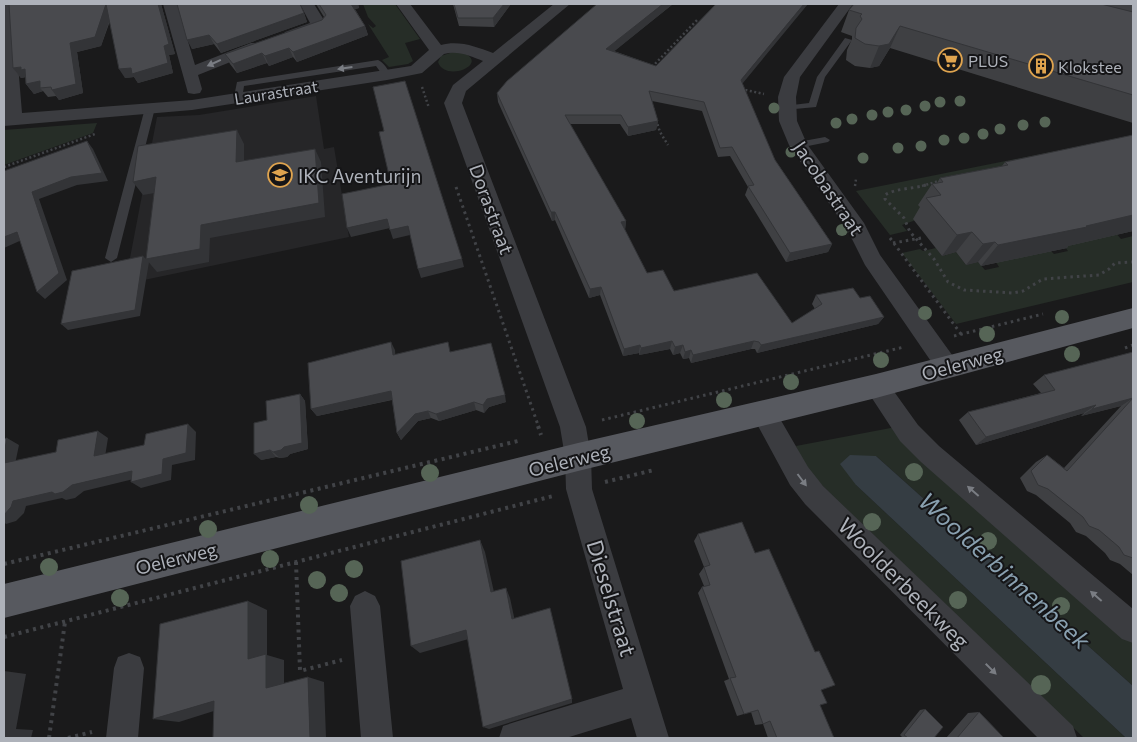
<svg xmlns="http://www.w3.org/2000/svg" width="1137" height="742" font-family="Commissioner,sans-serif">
<rect width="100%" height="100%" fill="#1a1a1b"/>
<path fill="#262628" d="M316,96L324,149L334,147L349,237L125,284L157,117L199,115Z"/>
<path fill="#262d27" d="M363,4H395L420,39L405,43L413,61L408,64L389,67L382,60L389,57L368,24L373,28L376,26L368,17Z
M456,51C497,60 446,85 438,62L441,56Z
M97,123L93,133L4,165V130Z
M1126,137L924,196L927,216L902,225L907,231L890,235L856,191Z
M1114,231L1121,239L1133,236V282L956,324L902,253L920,249L923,251L936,248L942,256L956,252L966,265L978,262L985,270L999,267L996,262L1047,247L1054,254L1068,251L1065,247Z
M896,427L1133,635V686L876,456L856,485L1126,738H1084L829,492L806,469L796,446Z"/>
<path fill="#353d43" d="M850,455L876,456L1133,686V738H1126L856,485L840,464Z"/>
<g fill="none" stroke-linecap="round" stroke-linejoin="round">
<path stroke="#414347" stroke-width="2.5" stroke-dasharray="2 2.5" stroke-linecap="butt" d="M652,67L698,19
M422,87L429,108
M741,89L764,94
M656,120L660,132L668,145
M4,167L95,134
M855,186L856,179
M922,186L942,180"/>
<path stroke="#414347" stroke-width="3" stroke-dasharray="2.5 4" stroke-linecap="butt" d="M926,185C913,189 896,188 885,195V199L904,218L910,232L934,259L948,282L964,290L1013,293L1023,291L1043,279L1099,275L1109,269L1115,263L1133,262
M456,187L539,428
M890,238L961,334
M893,243L921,238
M954,336L1043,314
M1125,348L1133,345
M602,420L904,347"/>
<path stroke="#414347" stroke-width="4" stroke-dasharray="3 4.5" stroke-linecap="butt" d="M538,426L541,435
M605,482L654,470
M296,562L300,671L342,660
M4,564L518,441
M4,637L553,496
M49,738L65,622
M68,738L92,732"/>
<path fill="#3b3c40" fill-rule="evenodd" d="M845,38L852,40L825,77L816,107L784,110V106L809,103L817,77Z
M378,60C383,62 391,72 390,77H384L376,66L244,86L242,99L239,100L234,97L237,82Z
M150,105L155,108L117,258L111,262L105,258L145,108Z
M825,137L830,140L828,142L798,148L793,145L798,142Z"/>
<path fill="#3b3c40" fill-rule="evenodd" d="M4,4H13L22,113L192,100L411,66L429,50L396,4H410L441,45C459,40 477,47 493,53L554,4H570L466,91L462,103L586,427L591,457L592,489L669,738H637L631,718L566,738H499L503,726L515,722L623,689L566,489L565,457L560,427L444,103L453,85L483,61C471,56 457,50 444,54L422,73L387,80L192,110L4,126Z
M163,4H177L195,65L251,43H263L265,46L263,49L198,75L202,89L200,93L194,94L188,93Z
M300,4H314L327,25L324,28L297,38H285L283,35L285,32L310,23Z
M839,4H853L800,77L796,97L797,121L807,144L864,223L880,255L955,359L959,366L955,373L947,376L939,373L865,265L848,231L789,145L779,121L778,97L784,77Z
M876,376L885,379L918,425L939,446L1133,609V643L1122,639L921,462L900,441L864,386L867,379Z
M763,402L772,405L808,467L823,486L1073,726L1077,738H1038L805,504L790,485L751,413L754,405Z
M365,591L375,596L380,606L393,738H361L350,606L355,596Z
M129,653L140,657L144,668L138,738H106L114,668L118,657Z"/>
<path fill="#57595f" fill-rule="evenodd" d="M1133,308V328L876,398L578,471L4,618V584L578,443L876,374Z"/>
</g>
<g fill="#566556">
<circle cx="960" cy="101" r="5.5"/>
<circle cx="940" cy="102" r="5.5"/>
<circle cx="925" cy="106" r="5.5"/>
<circle cx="774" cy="108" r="5.5"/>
<circle cx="906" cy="110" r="5.5"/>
<circle cx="888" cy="112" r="5.5"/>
<circle cx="872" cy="115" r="5.5"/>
<circle cx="852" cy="119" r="5.5"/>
<circle cx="1045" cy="122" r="5.5"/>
<circle cx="836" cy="123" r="5.5"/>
<circle cx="1023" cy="125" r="5.5"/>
<circle cx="1000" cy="129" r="5.5"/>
<circle cx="983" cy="134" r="5.5"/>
<circle cx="964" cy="138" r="5.5"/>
<circle cx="944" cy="140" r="5.5"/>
<circle cx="921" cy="146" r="5.5"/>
<circle cx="898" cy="148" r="5.5"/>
<circle cx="791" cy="152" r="5.5"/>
<circle cx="863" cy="158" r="5.5"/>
<circle cx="842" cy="230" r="6"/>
<circle cx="925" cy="313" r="7"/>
<circle cx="1062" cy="317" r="7"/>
<circle cx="987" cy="334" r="8"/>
<circle cx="1072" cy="354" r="8"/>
<circle cx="881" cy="360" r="8"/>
<circle cx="791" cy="382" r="8"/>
<circle cx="724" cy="400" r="8"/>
<circle cx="637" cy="421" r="8"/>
<circle cx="914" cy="472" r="9"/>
<circle cx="430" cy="473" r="9"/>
<circle cx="309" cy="505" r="9"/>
<circle cx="872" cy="522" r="9"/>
<circle cx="208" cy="529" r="9"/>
<circle cx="988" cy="541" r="9"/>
<circle cx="270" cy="559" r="9"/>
<circle cx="49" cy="567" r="9"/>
<circle cx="354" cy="569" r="9"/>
<circle cx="317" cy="580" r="9"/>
<circle cx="339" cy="593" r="9"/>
<circle cx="120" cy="598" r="9"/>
<circle cx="958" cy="600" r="9"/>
<circle cx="1061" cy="606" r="9"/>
<circle cx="1041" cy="685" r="10"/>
</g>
<path fill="#3f4043" d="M9,4H161L175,54L169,55L173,73L138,83L134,77L125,78L110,21L101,46L77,52L83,93L59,100L56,96L48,97L43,91L34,94L26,84V77L21,78L13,68Z
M177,4L304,13L307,22L221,53L214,44L192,49Z
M316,4H358L359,8L355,9L365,26L368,35L297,62L293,57L269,66L267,63L237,73L230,64L225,54L322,20L324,17Z
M453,4H511L494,27L459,26Z
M673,4L614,51L656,66L742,84L775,160L832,244L828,252L786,262L745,195L748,187L730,156L718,157L702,111L652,101L658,121L656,130L628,136L620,124H570L626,221L625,230L647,273L674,291L792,323L815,309L812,304L816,295L860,298L884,317L878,324L757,353L755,349H751L691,363L689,358L683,359L680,353L673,355L670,349L639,355V353L623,356L600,295L589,298L555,220L552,221L498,102L497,93Z
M854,4H1133V123L890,48L879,66L870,68L855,66L846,60L847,50L852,39V36L841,32L849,10Z
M1133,135V231L1068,246L1067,248L981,266L978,262L966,265L956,252L942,256L913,219L920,207L918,205L932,184L937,183L940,178L1002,166L1005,162Z
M395,350V354L450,352L506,402L489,407L484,413L476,410L439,421L431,418L418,421L401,440L397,433L392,400L317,416L311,409Z
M1133,352V575L1120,564L1110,560L1105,553L1086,536L1076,532L1070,523L1036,495L1027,491L1020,478L1036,462L1047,455L1064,468L1121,406L1081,416L1084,413L976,445L959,420L968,412L1041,393L1033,384L1044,375Z
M300,394L305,401L308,449L290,454L287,457L280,458L276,457L261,460L267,420Z
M698,534L755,553L821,690L820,705L834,738H768L763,724L755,725L751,712L737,716L724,681L729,679L698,593L702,587L704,586L699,574L704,567L694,541Z
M925,709L934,738H903L900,735L920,710Z
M979,712L1004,738H946L968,713Z"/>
<path fill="#333437" d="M106,4L112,13L101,46L77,52L83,93L59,100L52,90L70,43Z
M158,4H162H161L175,54L169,55L173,73L138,83L134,77L125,78L119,69L164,46Z
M350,4H358L359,8L352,10Z
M504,4H511L494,27L493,18Z
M663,4H673L606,58V49Z
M804,4H808L738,89L741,80Z
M304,13L307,22L221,53L217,44Z
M365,26L368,35L297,62L293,52Z
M900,26L890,48L879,66L870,68L879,46Z
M209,35L214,44L192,49L187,40Z
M289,48L293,57L269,66L265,56Z
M262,53L267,63L237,73L233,64Z
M21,67L25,69L26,77L21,78L13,68Z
M40,81V88L43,91L34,94L26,84Z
M658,121L656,130L628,136V127Z
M237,130L244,144V176L236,162Z
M87,141L93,149L108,181L77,185L39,199L67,280L45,299L37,292L32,192Z
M315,149L321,162L325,217L210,238L209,262L157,272L146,259L201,225Z
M156,177L166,191L143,195L133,182Z
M551,212H555V220L552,221Z
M1133,215V231L1068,246L1067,248L981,266L998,245Z
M387,219L390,228L351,237L347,228Z
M626,221L625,230L621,222Z
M408,226L410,235L393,239L390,230Z
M17,232L24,239L4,248V237Z
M972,232L956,252L942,256L957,235Z
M995,242L978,262L966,265L983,244Z
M832,244L828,252L786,262L790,253Z
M143,256L149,262L140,316L68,330L61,324Z
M462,259L464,267L421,278L418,269Z
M601,287L600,295L589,298L590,289Z
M884,317L878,324L757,353L761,345Z
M672,341L670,349L639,355L641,348Z
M754,341L751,349L691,363L693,355Z
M391,342L395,350L396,363L393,355Z
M640,345L639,353L623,356L624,349Z
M683,345L680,353L673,355L675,347Z
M691,350L689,358L683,359L685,352Z
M391,391L395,399L317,416L311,409Z
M300,394L305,401L308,449L290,454L287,457L280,458L273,452Z
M505,395L506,402L489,407L484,413L483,405L487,399Z
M1133,398L1121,406L1081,416L1092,409Z
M474,402L476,410L439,421L436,414Z
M1096,405L1084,413L976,445L986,437Z
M428,411L431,418L418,421L401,440L397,433L415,414Z
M188,424L196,432L195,460L172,465L171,480L141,488L131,482L163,459Z
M98,431L108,438L104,463L94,456Z
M7,438L19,445L14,469L4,464V454Z
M270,450L276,457L261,460L254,454Z
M132,471L142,477L84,491L75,498L66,500L62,498L26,506L24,513L16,521L6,524L4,522V515L13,501L72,485Z
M480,540L485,552L496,601L491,592Z
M506,588L510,598L516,626L512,619Z
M248,601L267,610V655L284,660V692L266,688L248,659Z
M466,630L472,638L420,653L411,646Z
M4,671L26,674L16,729L33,730L31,738H4Z
M308,677L324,682L326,738H310Z
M572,699V703L489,729L483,727Z
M214,701L236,704L179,722L153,719Z"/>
<path fill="#494a4e" stroke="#333437" d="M9,4H158L169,44L164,46L168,63L132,74L131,68L119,69L106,4L95,37L70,43L76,84L52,90L51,87L40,88V81L26,84L25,69L21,70V67L13,68Z
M177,4H300L304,13L217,44L209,35L187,40Z
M319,4H351L365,26L293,52L289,48L265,56L262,53L233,64L225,54L322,20L326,15Z
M454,4H504L493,18H458Z
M597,4H663L606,49L656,66L716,4H804L741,80L775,160L832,244L790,253L748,186L754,185L732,147L720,148L704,102L649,91L658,121L628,127L621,115H565L626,221L621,222L647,273L663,270L674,291L757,273L792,323L822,304L816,295L853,288L860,298L870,296L884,317L761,345L759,342L754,341L693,355L691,350L685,352L683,345L675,347L672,341L641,348L640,345L624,349L601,287L590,289L555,212H551L497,93L507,81Z
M854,4H1101L1133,12V95L900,26L889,44L879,46L865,44L855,38L856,28L862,19L860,16L862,14L849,10Z
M405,81L462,259L418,269L408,226L390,230L387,219L347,228L342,194L391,184L379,132L384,131L373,87Z
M237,130L236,162L315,149L319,203L201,225L200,249L146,259L156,177L133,182L138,146Z
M1133,135V215L1086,226L1087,227L998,245L995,242L983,244L972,232L957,235L926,198L941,195L932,184L943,182L940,178L1008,165L1005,162Z
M87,141L102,173L71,177L32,192L59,273L37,292L17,232L4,237V171Z
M143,256L135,310L61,324L72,271Z
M391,342L393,355L448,342L450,352L491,343L505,395L487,399L483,405L474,402L436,414L428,411L415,414L397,433L391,391L311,409L308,363Z
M1133,352V398L1092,409L1096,405L986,437L968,412L1055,390L1044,375Z
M300,394L302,443L284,447L281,450L273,452L270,450L254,454V423L267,420L266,401Z
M1133,398V558L1124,555L1119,547L1099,530L1089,526L1083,517L1048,489L1038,485L1031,471L1047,455L1067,471Z
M188,424L186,453L163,459L162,474L131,482L132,471L72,485L63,492L55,494L52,492L13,501L11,507L4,515V463L56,452L58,440L98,431L94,456L144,445L146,434Z
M7,438L4,454V439Z
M742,522L755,553L769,549L815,652L819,651L835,685L821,690L827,703L820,705L834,738H777L770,721L763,724L758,710L744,714L730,678L736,677L702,587L710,585L704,567L710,565L698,534Z
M480,540L491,592L506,588L512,619L550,608L572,699L483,727L466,630L411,646L401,561Z
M248,601V659L266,654V688L308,677L310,738H213L214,701L153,719L160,624Z
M925,709L943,727L934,738H908L904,735Z
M979,712L1004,738H957Z"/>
<defs><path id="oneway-solid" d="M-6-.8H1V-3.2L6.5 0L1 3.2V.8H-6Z" transform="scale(1.25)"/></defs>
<g fill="#7a7d83">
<use href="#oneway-solid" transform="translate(214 63) rotate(156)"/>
<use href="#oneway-solid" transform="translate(345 68) rotate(172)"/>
<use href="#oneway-solid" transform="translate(802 480) rotate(53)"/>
<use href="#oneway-solid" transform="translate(973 491) rotate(-139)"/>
<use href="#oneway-solid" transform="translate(1096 596) rotate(-139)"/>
<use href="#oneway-solid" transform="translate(991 669) rotate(45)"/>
</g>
<defs>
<g id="supermarket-ring" transform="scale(1.25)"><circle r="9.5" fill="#151517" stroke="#dfa44f" stroke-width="1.5"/><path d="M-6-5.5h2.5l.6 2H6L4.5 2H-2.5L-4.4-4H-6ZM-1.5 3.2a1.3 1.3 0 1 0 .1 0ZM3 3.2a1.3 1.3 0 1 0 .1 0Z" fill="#dfa44f"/></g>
<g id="building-ring" transform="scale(1.25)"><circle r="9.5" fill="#151517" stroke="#dfa44f" stroke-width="1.5"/><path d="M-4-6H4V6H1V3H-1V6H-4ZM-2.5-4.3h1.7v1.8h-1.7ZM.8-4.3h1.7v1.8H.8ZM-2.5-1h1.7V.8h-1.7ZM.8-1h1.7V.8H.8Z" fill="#dfa44f"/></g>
<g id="school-ring" transform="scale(1.25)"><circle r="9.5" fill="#151517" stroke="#dfa44f" stroke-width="1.5"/><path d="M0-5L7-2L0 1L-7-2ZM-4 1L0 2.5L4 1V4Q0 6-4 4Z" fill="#dfa44f"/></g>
</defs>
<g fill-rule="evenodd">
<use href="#supermarket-ring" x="950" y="60"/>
<use href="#building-ring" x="1041" y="66"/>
<use href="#school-ring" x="280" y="175"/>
</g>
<g text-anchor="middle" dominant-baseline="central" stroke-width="4" stroke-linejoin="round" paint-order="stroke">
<g font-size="16" fill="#aeb2ba" stroke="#151517" text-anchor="start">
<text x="968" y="60">PLUS</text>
<text x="1058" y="66">Klokstee</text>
</g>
<g font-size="16" fill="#aeb2ba" stroke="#151517">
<text transform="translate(276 92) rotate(-9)">Laurastraat</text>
</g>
<g font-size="19" fill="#aeb2ba" stroke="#151517" text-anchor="start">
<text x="298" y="175">IKC Aventurijn</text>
</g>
<g font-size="19" fill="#aeb2ba" stroke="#151517">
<text transform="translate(829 188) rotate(56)">Jacobastraat</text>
<text transform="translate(492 209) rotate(70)">Dorastraat</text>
<text transform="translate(962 363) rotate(-15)">Oelerweg</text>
<text transform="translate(569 460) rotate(-14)">Oelerweg</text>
<text transform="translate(176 558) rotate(-14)">Oelerweg</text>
</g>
<g font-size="22" fill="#aeb2ba" stroke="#151517">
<text transform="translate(904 583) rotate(45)">Woolderbeekweg</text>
<text transform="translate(612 598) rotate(73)">Dieselstraat</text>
</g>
<g font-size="24" font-style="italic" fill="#89a0b0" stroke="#151517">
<text transform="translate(1005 570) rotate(42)">Woolderbinnenbeek</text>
</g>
</g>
<rect width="1137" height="742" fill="none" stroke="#aeb2ba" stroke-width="10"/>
</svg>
